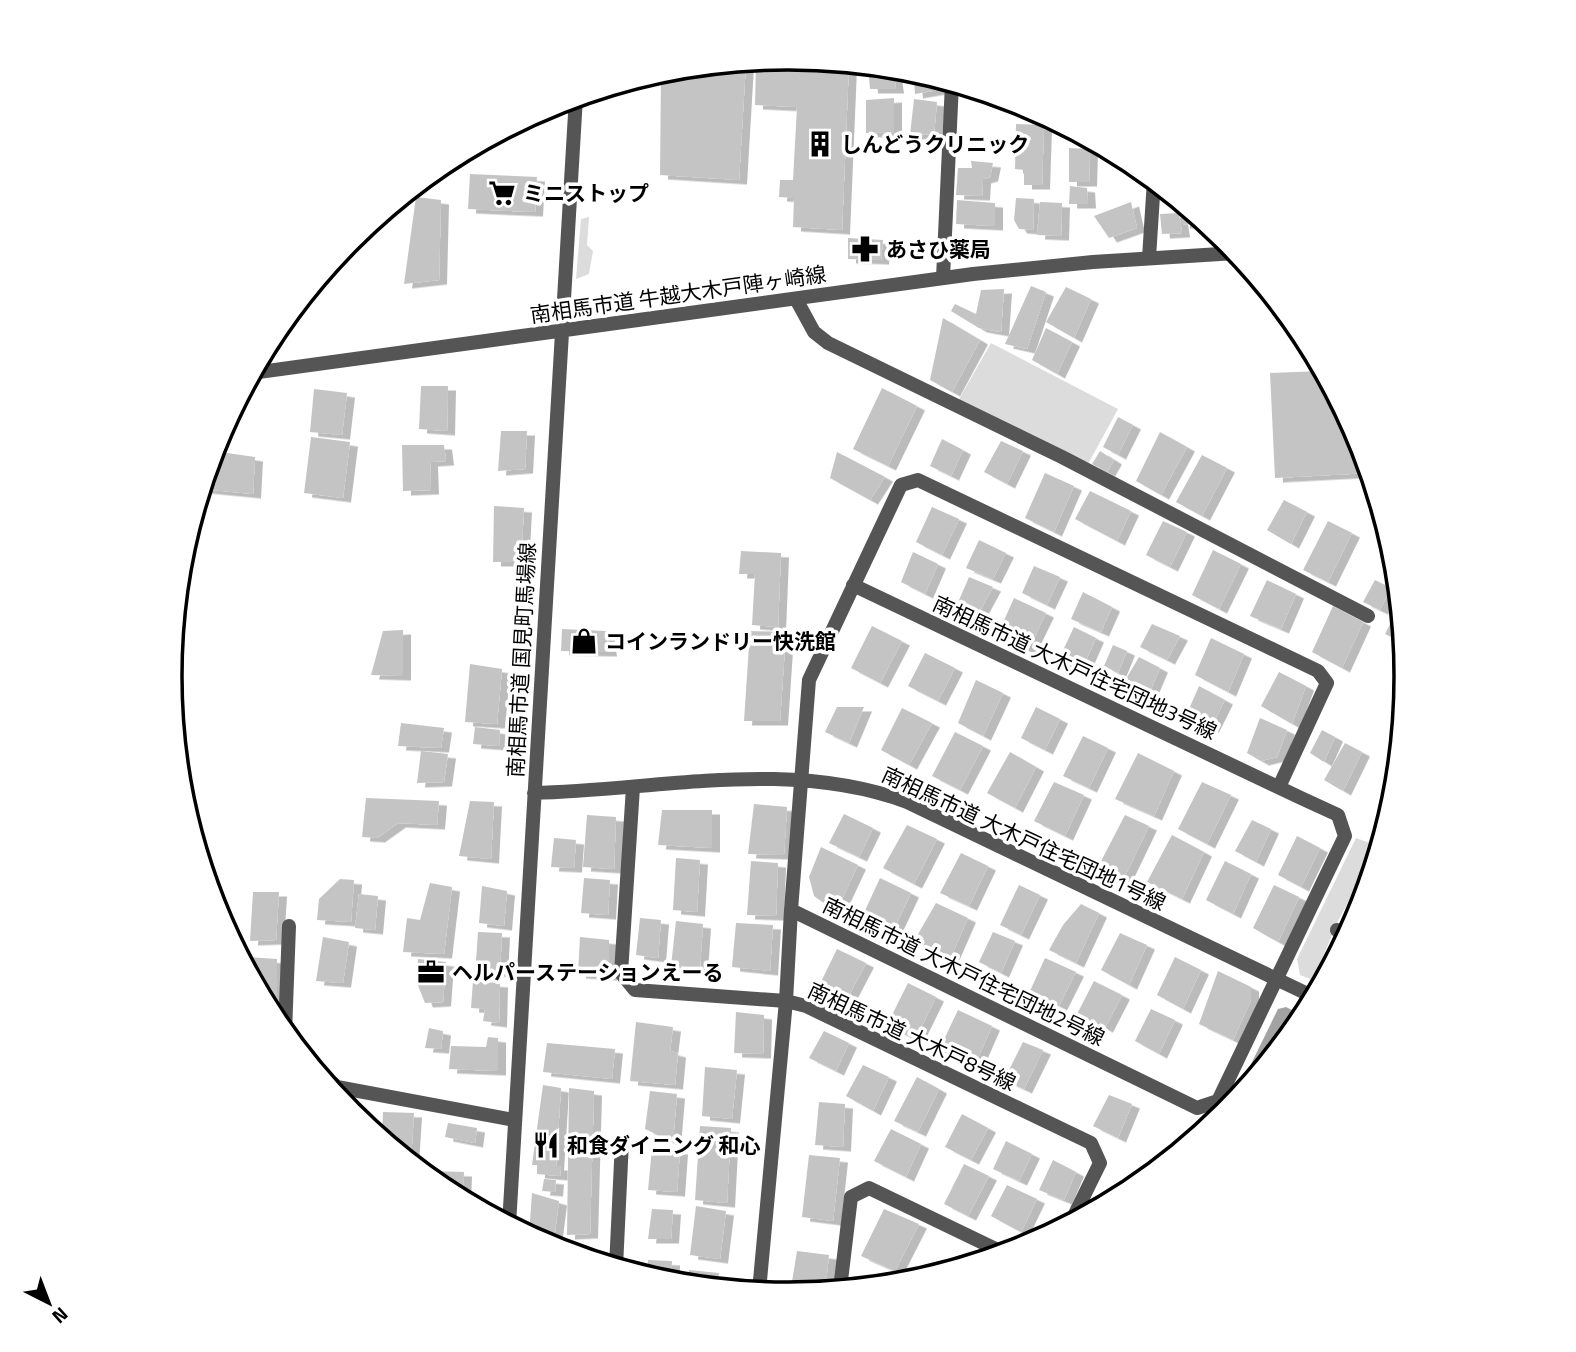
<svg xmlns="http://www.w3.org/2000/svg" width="1576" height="1352" font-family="'Titillium Web','Noto Sans JP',sans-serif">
<defs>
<filter id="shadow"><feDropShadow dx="8" dy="4.5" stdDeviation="0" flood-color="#0004"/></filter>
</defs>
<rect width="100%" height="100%" fill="#fff"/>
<path fill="#dcdcdc" d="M589,217L587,245L593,251L589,274L576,279L581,219Z
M991,343L1118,409L1087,466L958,401Z
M1356,838L1378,846L1338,921L1313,980L1300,975L1297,959Z"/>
<path fill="#a3a3a3" d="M1286,1007L1304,1016L1302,1020L1230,1107L1278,1009Z"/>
<path fill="#c4c4c4" filter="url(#shadow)" d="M788,58L849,64L842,230L793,227L794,198L779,197L780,180H793L797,107L755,105L756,61Z
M746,62L739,180L660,175L661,72Z
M868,66L893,68L896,89H870Z
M913,71L938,78V90L915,94Z
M894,98V132L866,133V100Z
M914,99L937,102L934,134L910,135Z
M1023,104L1025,105L1055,121L1024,119Z
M1016,124L1044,125L1042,185H1024V170L1015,169Z
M1069,148L1090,149L1089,182H1069Z
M971,161L993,163L990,177L983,179L982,196L956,195L958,168H972Z
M470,174L537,177L535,212L468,209Z
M1070,186L1087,188L1088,204H1069Z
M416,197L441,200L439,280L404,284Z
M1016,198L1034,199L1033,230L1019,229L1014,220Z
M957,200L995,203V226L956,224Z
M1040,202L1062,203L1061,236L1037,235Z
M1131,202L1137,228L1109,238L1094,216Z
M1183,204L1209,225L1182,224Z
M1179,213L1182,233L1162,234L1160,214Z
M848,238L883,240L881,260L848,259Z
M1031,286L1046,292L1027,349L1005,344Z
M1066,287L1091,299L1074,338L1046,322Z
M1004,289L1001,332L979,328L951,311L955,304L976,314L981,290Z
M943,318L980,340L952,392L930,380Z
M1046,328L1072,342L1057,374L1032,360Z
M1322,371L1359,440L1369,473L1275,478L1270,373Z
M421,386H448L447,431L419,429Z
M882,388L917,406L888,466L853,449Z
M314,389L347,393L342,435L310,432Z
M1118,417L1133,425L1118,455L1103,447Z
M501,431H527L525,469L498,471Z
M1160,432L1187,447L1161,495L1136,481Z
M311,437L350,442L343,498L304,493Z
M942,439L963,450L951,476L930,466Z
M1001,441L1023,451L1007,484L984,472Z
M402,445H444L446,461L430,462L431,490L403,491Z
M213,451L255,457L253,494L202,489Z
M1100,451L1114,460L1107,472L1092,464Z
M837,452L885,477L870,500L830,478Z
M1202,455L1227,468L1202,516L1176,502Z
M1045,473L1074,486L1054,532L1025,518Z
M1090,491L1131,511L1117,541L1075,519Z
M1284,500L1307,512L1291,544L1267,530Z
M494,506L524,508L521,562H493Z
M932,507L959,519L942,555L916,542Z
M1163,521L1187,532L1170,567L1146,555Z
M1328,521L1352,533L1328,582L1303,570Z
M979,540L1006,553L993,579L966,568Z
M1213,550L1241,564L1219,609L1192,595Z
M741,551L781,553L778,627L752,625L755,574H739Z
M913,552L938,564L925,594L901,582Z
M1034,566L1060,577L1047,605L1022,593Z
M969,577L993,587L973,624L953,614Z
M1267,580L1296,594L1281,629L1250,616Z
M1375,580L1391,588L1380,610L1363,602Z
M1083,592L1112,607L1101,632L1071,619Z
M1014,598L1046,613L1028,650L997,636Z
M1333,606L1363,622L1342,668L1312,652Z
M1399,607L1403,643L1385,634Z
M1152,624L1180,636L1167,660L1140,647Z
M872,626L902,641L880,683L851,668Z
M1074,627L1096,638L1080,674L1058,661Z
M562,629L606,631L609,652L561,651Z
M403,630V676L371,675L383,631Z
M750,631L786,632L780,721H744Z
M1211,638L1244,654L1228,692L1195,675Z
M1113,645L1127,651L1118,673L1104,666Z
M925,653L955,668L938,701L908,686Z
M1139,657L1160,668L1148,696L1123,684Z
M470,664L502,669L497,724L465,722Z
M1279,672L1306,686L1292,724L1261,706Z
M976,680L1003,693L983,736L958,723Z
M1199,686L1225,700L1211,728L1186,716Z
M837,707H864L849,743L825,732Z
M1036,707L1060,719L1045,750L1021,738Z
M902,708L932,723L909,765L881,750Z
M1260,718L1287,730L1277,757L1261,761L1247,753Z
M401,723L444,728L441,748L398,746Z
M475,727L500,730L499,746L473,744Z
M1322,730L1335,737L1324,762L1310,753Z
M955,732L983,746L960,790L932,776Z
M1083,736L1108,748L1089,788L1063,776Z
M1345,743L1362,752L1343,791L1324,780Z
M421,751L448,754L444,782L417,783Z
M1010,752L1036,767L1015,808L987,793Z
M1138,753L1174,771L1154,816L1115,799Z
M1054,782L1084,795L1065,836L1034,821Z
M1202,782L1231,795L1207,844L1178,829Z
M366,798L439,801L437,825L398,823L377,838L362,837Z
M470,801L494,802L491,859L459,856Z
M754,804L787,807L784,855L748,854Z
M662,810H712V848L658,845Z
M844,814L873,828L859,857L829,843Z
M587,815L616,817L614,869L583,867Z
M1125,815L1149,826L1123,880L1098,867Z
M1252,820L1271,829L1256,862L1235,851Z
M907,825L937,839L914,884L883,868Z
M1172,835L1204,852L1182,899L1147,882Z
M1297,836L1320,848L1301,887L1278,875Z
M554,838L576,840L574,868L551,867Z
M821,847L858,865L836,912L814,896L809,877Z
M961,853L988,866L969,906L940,893Z
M676,858L700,860L697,912L673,910Z
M751,861L778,863L776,916L747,915Z
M1225,861L1251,874L1233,914L1206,900Z
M584,878L610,880L608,915L581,913Z
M880,878L911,893L894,929L863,915Z
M340,879L354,880L351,922L317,920L319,899Z
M430,883L452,887L444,954L403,952L407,918L420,920Z
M1019,885L1040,895L1021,935L1000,925Z
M1274,885L1299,897L1278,942L1253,928Z
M482,886L507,891L504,926L479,923Z
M253,892H279L276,940L250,941Z
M359,894L378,896L375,930L355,928Z
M936,903L968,918L950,959L914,941Z
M1081,904L1099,913L1076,963L1049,950L1063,925Z
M640,918L661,920L658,958L636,955Z
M676,921L703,924L700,967L671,966Z
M736,923L773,925L770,971L732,967Z
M478,932L502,933L500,972L475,975Z
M993,932L1015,941L1001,973L979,962Z
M1120,933L1147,945L1129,985L1101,970Z
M323,937L349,942L343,983L316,981Z
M580,937L609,940V976L578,974Z
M837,949L866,963L844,1005L817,990Z
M248,957L277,959V1000H264L249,973Z
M1175,957L1201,970L1183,1009L1157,995Z
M1045,958L1076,972L1059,1006L1030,991Z
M418,959L446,962L443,1002L425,1003L417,983Z
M1218,971L1251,987V1000L1233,1040L1199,1024Z
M473,981L500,983L499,1023L483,1021L485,1009L471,1008Z
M1094,981L1122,995L1105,1028L1077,1014Z
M908,983L936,997L915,1040L887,1025Z
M1151,1009L1175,1020L1159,1054L1135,1041Z
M958,1010L992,1026L974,1067L939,1050Z
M736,1012L764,1015L763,1054L734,1053Z
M636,1022L673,1027L670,1051L678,1053L675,1085L630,1081Z
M429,1028L443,1031L441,1049L425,1048Z
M824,1031L849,1043L836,1071L809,1058Z
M488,1037L498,1038V1071L449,1069L451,1046L486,1047Z
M1023,1042L1043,1050L1024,1089L1004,1080Z
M547,1043L615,1049L612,1079L543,1072Z
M863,1065L889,1077L873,1111L846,1096Z
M705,1067L737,1070L732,1119L702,1116Z
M917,1077L939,1089L918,1132L894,1121Z
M543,1085L561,1088L556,1166H561L560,1176L537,1174V1165H532Z
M569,1088L594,1091L590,1234L567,1235Z
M650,1091L677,1094L673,1142L645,1129Z
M1109,1095L1132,1104L1118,1138L1093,1126Z
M819,1102L845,1104L843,1147L815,1145Z
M383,1112L414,1113L411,1160L382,1139Z
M962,1114L988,1128L971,1160L945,1147Z
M448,1123L477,1128L475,1143L445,1137Z
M700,1126L731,1128L727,1203L695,1200Z
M891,1129L921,1144L906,1177L874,1161Z
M1006,1141L1032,1154L1019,1181L993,1169Z
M652,1148L680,1150L677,1192L648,1190Z
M809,1155L840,1158L833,1221L802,1217Z
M1053,1160L1076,1172L1064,1200L1039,1190Z
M964,1164L989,1176L968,1216L944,1204Z
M431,1171L464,1172L463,1200L431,1179Z
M544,1179L556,1180L555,1192L542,1191Z
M1007,1185L1037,1199L1021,1232L991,1216Z
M532,1193L559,1201L553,1248L529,1235Z
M696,1206L726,1211L720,1259L690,1255Z
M652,1209L673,1210L671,1239H648Z
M884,1209L919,1224L895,1271L861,1256Z
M576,1251L602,1253V1262L576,1255Z
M797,1251L829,1255L825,1291L790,1294Z
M648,1260L672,1261L671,1283L648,1276Z
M689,1270L719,1273L717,1287L686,1284Z
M883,1275L900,1283L878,1285Z"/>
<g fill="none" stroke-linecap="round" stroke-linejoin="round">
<path stroke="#555" stroke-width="14" d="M1149,258L1154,180
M943,278L952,83
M796,299L814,332L828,343L1062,457L1368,616
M853,585L1301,798L1338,815L1345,836L1218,1101L1197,1108L791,910L809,680L901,485L918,480L1318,671L1327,683L1279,787
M633,787L621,973L635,990L786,1001L791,910
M1337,930L1347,935
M285,1033L289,926
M314,1068L337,1087L514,1120
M616,1267L622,1141
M840,1289L851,1197L869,1188L1004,1253
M759,1291L786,1001L806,1006L1091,1143L1100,1163L1071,1222"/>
<path stroke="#555" stroke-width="14" d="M252,373L973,274L1093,262L1236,253
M534,793C658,790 788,758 907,802L1314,997
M509,1225L576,97"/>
</g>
<defs>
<g id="building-bare" transform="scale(2.1)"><path d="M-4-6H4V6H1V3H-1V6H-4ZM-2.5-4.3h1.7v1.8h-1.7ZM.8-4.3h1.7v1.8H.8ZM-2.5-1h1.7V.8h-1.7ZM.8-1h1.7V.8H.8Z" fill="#000" stroke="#fff" stroke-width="2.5" paint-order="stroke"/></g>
<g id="supermarket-bare" transform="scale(2.1)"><path d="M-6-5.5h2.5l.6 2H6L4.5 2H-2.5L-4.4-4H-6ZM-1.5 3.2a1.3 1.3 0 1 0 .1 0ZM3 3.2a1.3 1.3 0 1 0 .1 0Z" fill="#000" stroke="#fff" stroke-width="2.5" paint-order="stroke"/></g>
<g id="pharmacy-bare" transform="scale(2.1)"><path d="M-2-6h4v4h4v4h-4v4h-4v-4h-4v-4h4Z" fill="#000" stroke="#fff" stroke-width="2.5" paint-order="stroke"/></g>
<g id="shop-bare" transform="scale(2.1)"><path d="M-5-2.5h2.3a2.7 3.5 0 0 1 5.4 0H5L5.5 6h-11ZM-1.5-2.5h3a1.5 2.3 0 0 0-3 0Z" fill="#000" stroke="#fff" stroke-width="2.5" paint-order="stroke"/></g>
<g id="office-bare" transform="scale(2.1)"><path d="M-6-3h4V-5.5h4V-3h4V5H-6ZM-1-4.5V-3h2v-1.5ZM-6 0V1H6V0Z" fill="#000" stroke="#fff" stroke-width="2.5" paint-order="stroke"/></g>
<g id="restaurant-bare" transform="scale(2.1)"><path d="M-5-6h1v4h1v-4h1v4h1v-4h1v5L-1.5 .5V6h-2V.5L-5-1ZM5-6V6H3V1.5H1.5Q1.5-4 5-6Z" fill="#000" stroke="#fff" stroke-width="2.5" paint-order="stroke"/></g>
</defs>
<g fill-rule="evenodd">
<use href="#building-bare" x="820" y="144"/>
<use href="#supermarket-bare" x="502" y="193"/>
<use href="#pharmacy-bare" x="865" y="249"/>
<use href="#shop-bare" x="584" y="641"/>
<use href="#office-bare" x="431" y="972"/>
<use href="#restaurant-bare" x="546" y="1145"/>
</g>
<g text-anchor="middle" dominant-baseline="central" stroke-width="7" stroke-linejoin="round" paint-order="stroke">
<g font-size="21" font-weight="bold" fill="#000" stroke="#fff" text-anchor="start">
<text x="841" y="144">しんどうクリニック</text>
<text x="523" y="193">ミニストップ</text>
<text x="886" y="249">あさひ薬局</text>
<text x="605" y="641">コインランドリー快洗館</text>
<text x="452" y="972">ヘルパーステーションえーる</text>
<text x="567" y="1145">和食ダイニング 和心</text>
</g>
<g font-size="21" fill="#000" stroke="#fff">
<text transform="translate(678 294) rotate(-8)">南相馬市道 牛越大木戸陣ヶ崎線</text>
<text transform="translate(521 660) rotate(-87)">南相馬市道 国見町馬場線</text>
<text transform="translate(1075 667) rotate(25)">南相馬市道 大木戸住宅団地3号線</text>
<text transform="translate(1024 838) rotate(25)">南相馬市道 大木戸住宅団地1号線</text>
<text transform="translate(964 971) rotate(26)">南相馬市道 大木戸住宅団地2号線</text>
<text transform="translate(912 1036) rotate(25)">南相馬市道 大木戸8号線</text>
</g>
</g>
<path d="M0 0H1576V1352H0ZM182 676a606 606 0 1 1 1212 0a606 606 0 1 1-1212 0Z" fill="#fff" fill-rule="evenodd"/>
<path fill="none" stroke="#000" stroke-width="3.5" d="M182 676a606 606 0 1 1 1212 0a606 606 0 1 1-1212 0Z"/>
<g transform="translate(49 1303) rotate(138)" stroke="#ffffff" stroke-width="5" paint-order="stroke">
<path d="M0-5L12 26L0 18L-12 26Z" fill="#000000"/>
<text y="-10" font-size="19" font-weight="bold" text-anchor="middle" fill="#000000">N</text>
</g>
</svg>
